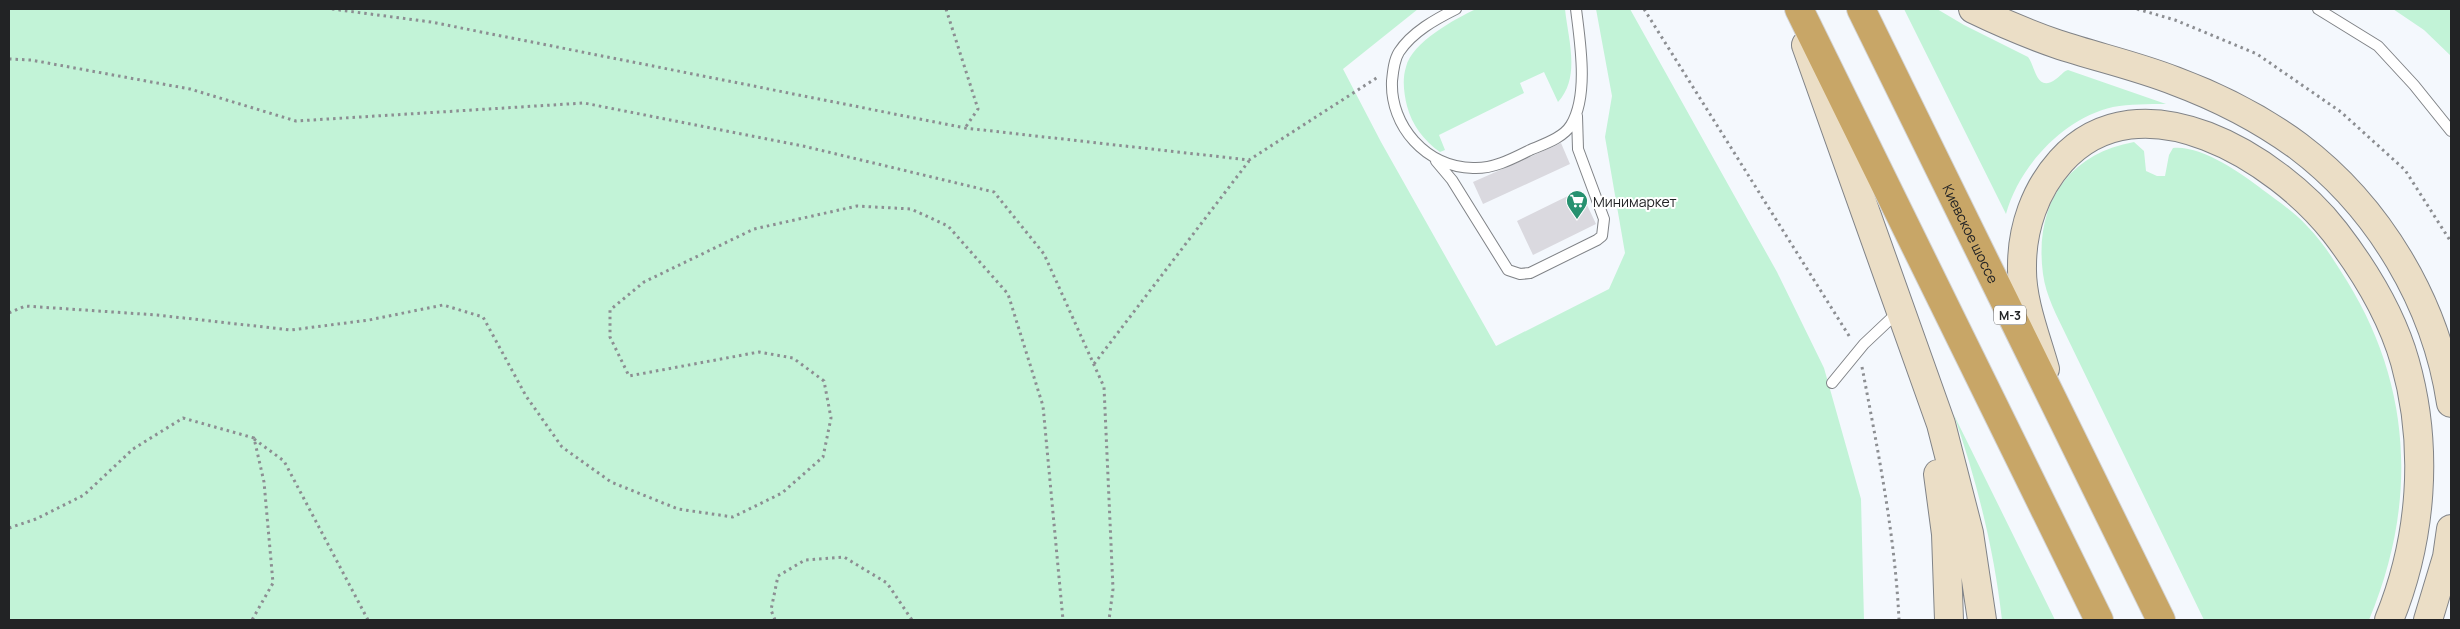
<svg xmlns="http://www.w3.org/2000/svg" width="2460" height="629" font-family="Manrope,sans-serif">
<rect width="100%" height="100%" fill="#f4f8fd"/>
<path fill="#c2f3d7" d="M9,9H1418L1343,69L1381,142L1496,346L1609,289L1625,253L1605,137L1612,96L1596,9H1630L1777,272L1824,368L1861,499L1864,620H9Z
M1476,9H1565C1568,39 1581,77 1558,102L1544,72L1520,83L1524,93L1439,135L1445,150L1440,152C1424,141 1412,125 1407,106C1404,94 1402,79 1406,67C1412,42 1455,19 1476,9Z
M1904,9H1937L1964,25L2028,57C2035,65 2036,94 2056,79C2061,76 2062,72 2068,70L2166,104C2148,104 2130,104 2113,107C2064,118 2019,166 2006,214Z
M2393,9H2451V56L2424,30Z
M2134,142L2144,151L2146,171L2157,176H2165L2169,155L2173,148C2201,145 2241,173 2263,190C2278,201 2294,212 2307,226C2323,242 2335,262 2347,281C2413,388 2417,505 2369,620H2204L2066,335C2057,316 2046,296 2043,274C2034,207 2066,154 2134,142Z
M1954,415L2055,620H2002C1994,549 1977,482 1954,415Z"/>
<path fill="#dad9df" d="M1561,143L1570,164L1483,204L1473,182Z
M1580,190L1596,224L1533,255L1517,221Z"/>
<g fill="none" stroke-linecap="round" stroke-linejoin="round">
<g stroke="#808387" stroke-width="12">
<path id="service" d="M1456,9C1436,19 1412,32 1399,52C1394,60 1393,71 1392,81C1390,126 1426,167 1473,168C1493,169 1512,159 1530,150C1544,144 1563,138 1571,125C1589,95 1580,42 1576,9
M2318,9L2378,46L2414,85L2451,131
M1436,161L1452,180L1508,270L1520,274L1530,273L1597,240L1602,236L1604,219L1578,149L1577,116
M1832,383L1864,344L1899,311"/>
</g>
<g stroke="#808387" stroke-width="30">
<path id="secondary" d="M1973,9C2000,22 2028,34 2057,44C2096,57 2137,66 2175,81C2218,97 2261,119 2298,146C2379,207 2436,303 2451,403
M1806,45L1941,424L1969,533L1982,620
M2045,369C2036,337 2021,300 2022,266C2022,228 2035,190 2061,161C2141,73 2278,159 2335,232C2365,271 2392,316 2405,362C2429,447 2422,539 2389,620
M1938,474L1946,534L1949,620
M2428,620L2447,557L2451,529"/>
</g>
<g stroke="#d3d3d3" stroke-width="30">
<g id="trunk">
<path d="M1799,9L2099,620"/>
<path id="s1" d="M1861,9L2161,620"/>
</g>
</g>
<path stroke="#8c8e92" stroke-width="3" stroke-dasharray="2.5 4" stroke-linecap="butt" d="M332,9L431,22L965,128L1249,160L1378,77
M946,9L978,109L965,128
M1644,9L1851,339
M2137,9L2175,20L2257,54L2341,112L2405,170L2451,242
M9,59L31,60L190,89L296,121L584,103L803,146L994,192L1044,254L1104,387L1113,589L1109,620
M9,313L25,306L157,315L291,330L369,320L443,305L483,317L526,396L562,447L611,482L678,509L733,517L782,493L823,457L831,418L824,381L793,358L759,352L629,376L610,337V310L644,282L754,229L857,206L911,209L948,226L1008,294L1043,406L1063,620
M1094,364L1249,161
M1862,367C1878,451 1895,535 1899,620
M254,439L284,461L368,620
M9,528L36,519L84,495L133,449L183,418L254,438L264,482L273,583L252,620
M775,620L771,610L778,576L805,560L844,557L887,583L912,620"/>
<use href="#service" stroke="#fff" stroke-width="10"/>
<use href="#secondary" stroke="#ebdec6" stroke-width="28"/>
<use href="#trunk" stroke="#c8a667" stroke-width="28"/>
</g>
<defs>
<g id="supermarket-pin" transform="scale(1.125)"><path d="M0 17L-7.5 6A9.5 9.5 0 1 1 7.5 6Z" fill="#26916f" stroke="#fff"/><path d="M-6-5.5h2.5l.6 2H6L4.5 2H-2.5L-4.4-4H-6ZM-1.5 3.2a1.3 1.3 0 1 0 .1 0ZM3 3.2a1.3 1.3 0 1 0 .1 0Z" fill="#fff"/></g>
</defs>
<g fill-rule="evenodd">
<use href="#supermarket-pin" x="1577" y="201"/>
</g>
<g text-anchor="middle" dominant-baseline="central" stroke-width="4" stroke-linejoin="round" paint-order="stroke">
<rect fill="#fff" stroke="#646566" stroke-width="1" x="1994" y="305.5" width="32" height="19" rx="4"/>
<g font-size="12" font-weight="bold" fill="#222325">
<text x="2010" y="315">М-3</text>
</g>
<g font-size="14" fill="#222325" stroke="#fff" text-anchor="start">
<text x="1593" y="201">Минимаркет</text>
</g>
<g font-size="14" fill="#222325" stroke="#fff">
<text stroke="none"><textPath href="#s1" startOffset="250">Киевское шоссе</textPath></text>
</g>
</g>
<rect width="2460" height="629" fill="none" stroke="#222325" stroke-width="20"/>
</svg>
